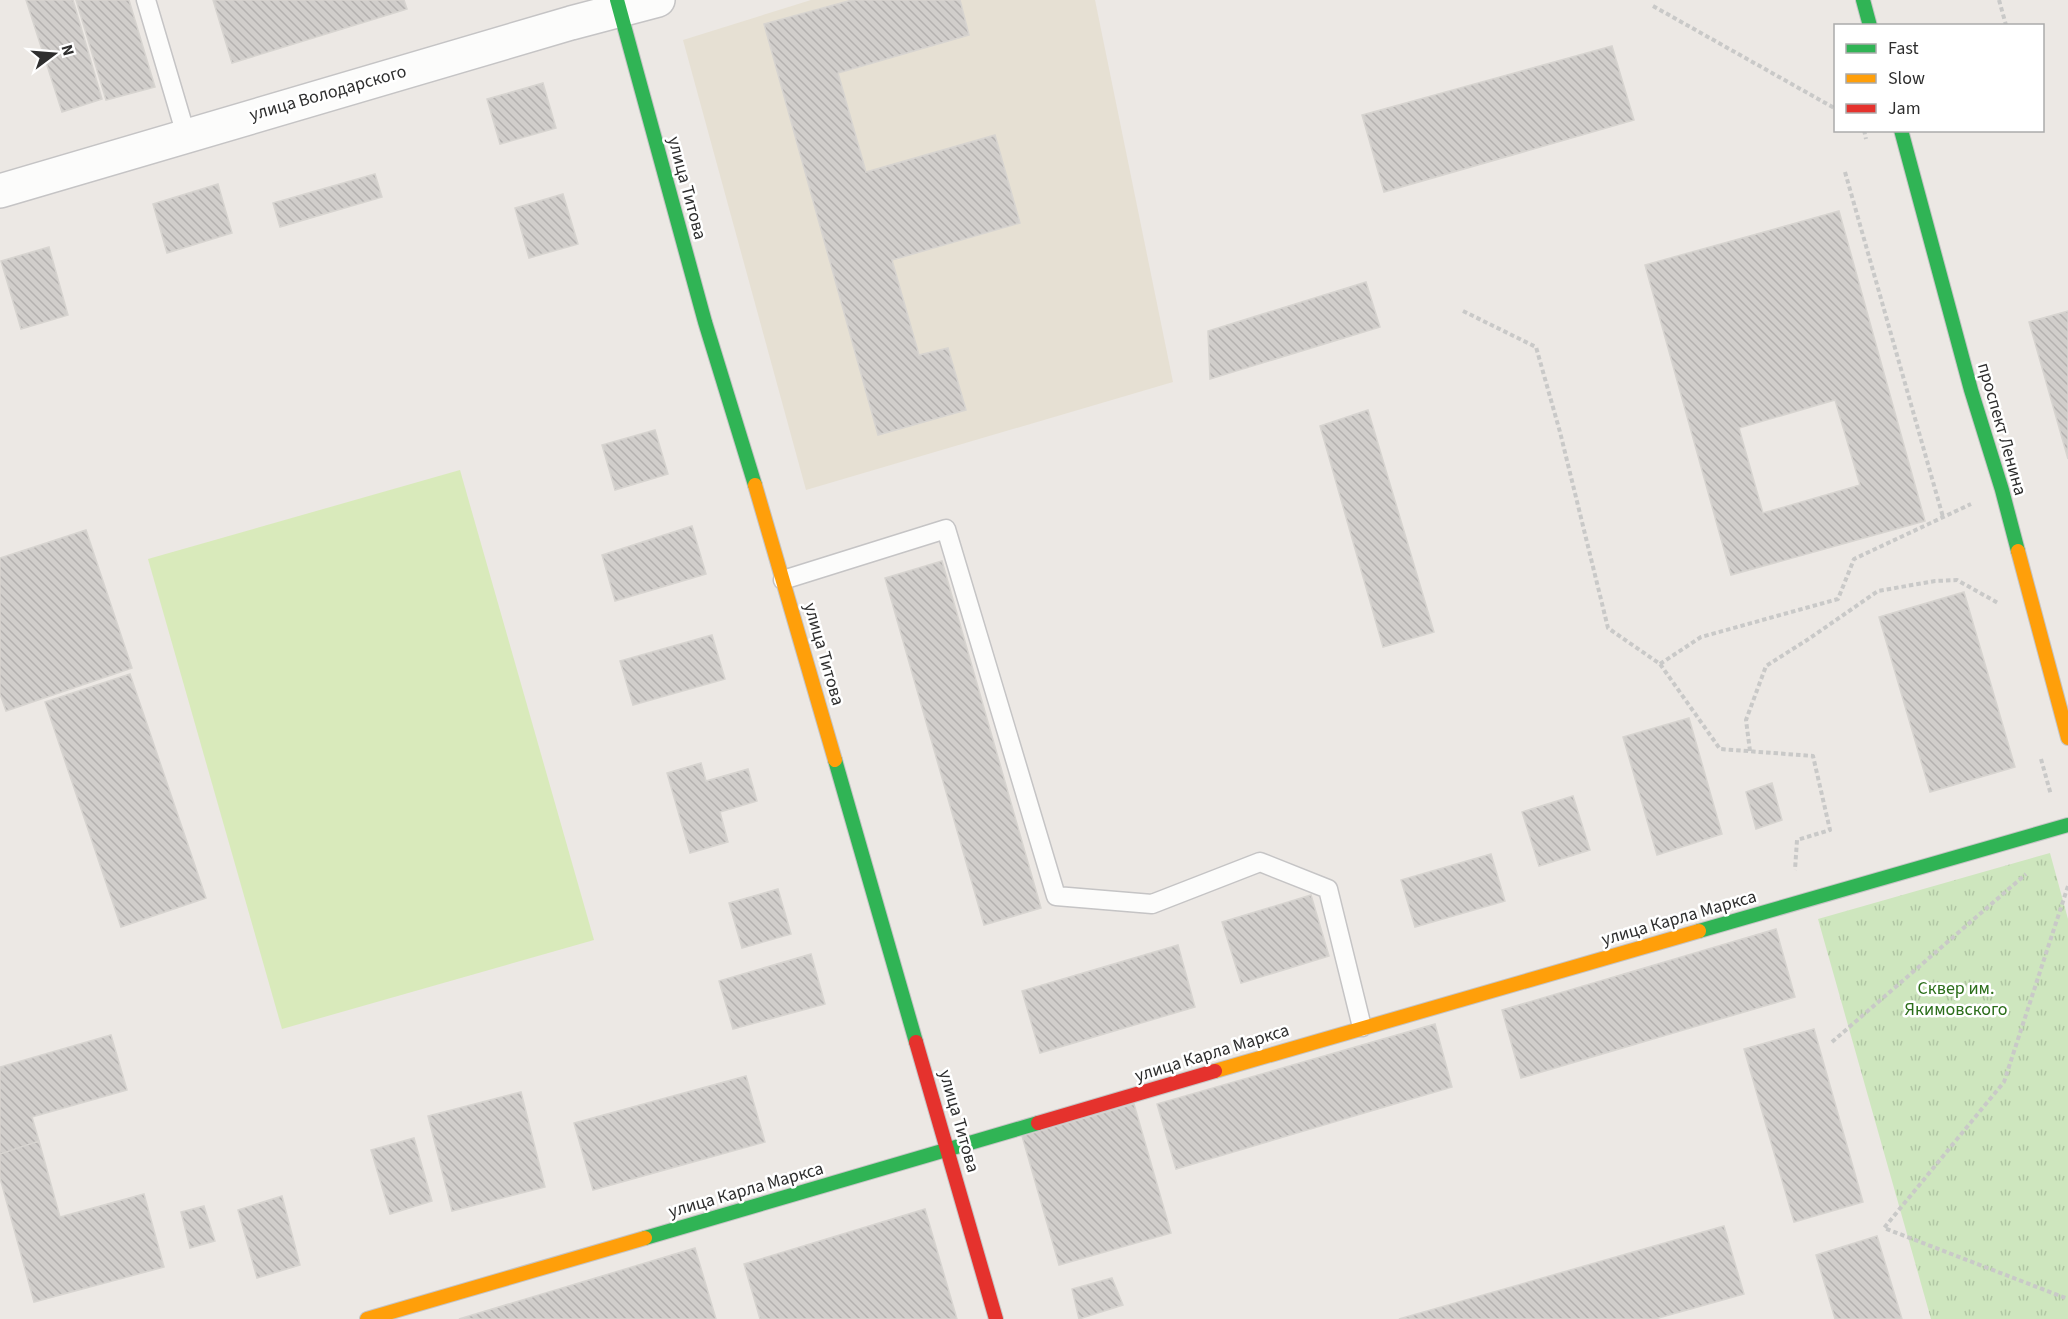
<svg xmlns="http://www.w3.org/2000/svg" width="2068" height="1319" font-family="'Source Sans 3',sans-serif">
<defs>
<pattern id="park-tufts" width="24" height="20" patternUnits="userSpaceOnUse" patternTransform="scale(1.5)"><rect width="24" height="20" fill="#cee6be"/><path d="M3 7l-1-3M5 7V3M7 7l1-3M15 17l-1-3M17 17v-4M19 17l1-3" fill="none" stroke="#b1c6a4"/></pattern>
<pattern id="building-back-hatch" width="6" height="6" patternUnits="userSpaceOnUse" patternTransform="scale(1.5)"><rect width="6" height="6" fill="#d1cecb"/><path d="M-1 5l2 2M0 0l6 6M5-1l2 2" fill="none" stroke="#b4b1af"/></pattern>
</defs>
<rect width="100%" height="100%" fill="#ece8e4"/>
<path fill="#e6e0d3" d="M811,0H1095L1173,382L806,490L683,40Z"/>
<path fill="url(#park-tufts)" d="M2050,853L2068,919V1319H1931L1818,919Z"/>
<path fill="#d9eabb" d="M460,470L594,940L282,1029L148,559Z"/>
<path fill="url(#building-back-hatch)" stroke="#d7d4d0" stroke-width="1.5" fill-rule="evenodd" d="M26,0H73L102,99L62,112Z
M76,0H129L155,87L106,100Z
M213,0H404L407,9L232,63Z
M852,0H960L969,35L838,73L866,172L995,135L1020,223L892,260L919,355L948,348L966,410L878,435L764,24Z
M1612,46L1634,120L1384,192L1362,115Z
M543,83L556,128L500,144L487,99Z
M375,174L382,197L280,227L273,203Z
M218,184L232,233L167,253L153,204Z
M563,194L578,244L529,258L515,208Z
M1839,211L1925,521L1731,575L1645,265ZM1835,400L1860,485L1763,513L1739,428Z
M49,247L68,315L21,329L1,261Z
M1366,282L1380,327L1210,379L1208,331Z
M2068,311V459L2029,322Z
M1368,410L1434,632L1383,647L1320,426Z
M655,430L668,474L615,490L602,445Z
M692,526L706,574L615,601L602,555Z
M86,530L132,668L6,711L0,694V558Z
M942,561L1041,908L984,925L885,578Z
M1964,592L2015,767L1930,792L1879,617Z
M712,635L725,679L633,705L620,661Z
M130,674L206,898L121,927L45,702Z
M1689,718L1722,834L1657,855L1623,737Z
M701,763L706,781L748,769L757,801L720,812L728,842L690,853L667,773Z
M1772,783L1782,820L1756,829L1746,792Z
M1573,796L1590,850L1539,866L1522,812Z
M1491,854L1505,901L1415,927L1401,880Z
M778,889L791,934L742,948L729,903Z
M1311,895L1329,956L1241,983L1222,922Z
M1776,929L1795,997L1521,1078L1502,1010Z
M1178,945L1195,1007L1040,1053L1022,991Z
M811,954L825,1004L733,1029L719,981Z
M1435,1024L1452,1087L1176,1169L1157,1104Z
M1814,1029L1863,1202L1794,1222L1744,1049Z
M111,1035L127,1090L32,1117L39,1141L0,1154V1067Z
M746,1076L765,1142L593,1190L574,1123Z
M521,1092L545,1187L452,1211L428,1116Z
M1134,1104L1171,1233L1059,1265L1022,1136Z
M414,1138L432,1201L390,1214L371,1150Z
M39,1141L60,1217L144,1194L164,1267L34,1302L0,1178V1154Z
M282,1196L300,1265L257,1278L238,1210Z
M204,1206L215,1241L190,1248L181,1212Z
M925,1209L957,1319H760L744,1264Z
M1724,1226L1744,1294L1655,1319H1399Z
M1877,1236L1902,1319H1835L1816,1255Z
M695,1248L716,1319H459Z
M1112,1278L1123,1305L1079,1319L1072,1289Z"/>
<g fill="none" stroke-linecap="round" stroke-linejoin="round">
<g stroke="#c5c4c5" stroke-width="21">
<path id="lane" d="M146,0L186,135
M783,580L946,529L1056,896L1152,904L1260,862L1328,889L1362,1027"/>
</g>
<g stroke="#c5c4c5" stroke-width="36">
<path id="street" d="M0,191L571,23L658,0"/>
</g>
<g stroke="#c5c4c5" stroke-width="16">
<path id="fast" d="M617,0L705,322L755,485
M1863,0L1870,26
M1901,130L1971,390L2002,490L2018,551
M835,760L916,1042
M1699,931L2068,825
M645,1238L1038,1123"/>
</g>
<g stroke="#c5c4c5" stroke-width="16">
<path id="slow" d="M755,485L835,760
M2018,551L2068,738
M1215,1071L1699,931
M367,1319L645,1238"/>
</g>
<g stroke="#c5c4c5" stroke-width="16">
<path id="jam" d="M916,1042L996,1319
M1038,1123L1215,1071"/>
</g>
<path stroke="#c9c9c8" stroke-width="4" stroke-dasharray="4.5 3" stroke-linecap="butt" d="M1999,0L2006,25
M1653,6L1836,109
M1864,130L1866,139
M1845,172L1943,517
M1463,311L1536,347L1560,432L1608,628L1660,664L1720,749L1813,756L1830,830L1797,840L1795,870
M1660,664L1701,637L1838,599L1854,559L1971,504
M1750,751L1746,720L1766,666L1807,640L1878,591L1935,581L1957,580L1998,603
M2041,759L2051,795
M2068,886L2004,1082L1884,1228L2068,1299
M1832,1042L2026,874"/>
<use href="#lane" stroke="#fcfcfb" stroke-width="18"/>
<use href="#street" stroke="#fcfcfb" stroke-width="33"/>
<use href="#fast" stroke="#30b455" stroke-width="14"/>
<use href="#slow" stroke="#ff9f0a" stroke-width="14"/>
<use href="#jam" stroke="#e5322d" stroke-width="14"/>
</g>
<g text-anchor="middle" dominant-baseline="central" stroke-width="5" stroke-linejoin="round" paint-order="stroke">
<g font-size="18" fill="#2e2e2e" stroke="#fff">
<text transform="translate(328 93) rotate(-16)">улица Володарского</text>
<text transform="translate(687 188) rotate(75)">улица Титова</text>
<text transform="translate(2002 429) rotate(74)">проспект Ленина</text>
<text transform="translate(824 654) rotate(74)">улица Титова</text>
<text transform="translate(1679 918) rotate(-16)">улица Карла Маркса</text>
<text transform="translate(1212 1053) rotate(-17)">улица Карла Маркса</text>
<text transform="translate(959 1121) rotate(74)">улица Титова</text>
<text transform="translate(746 1190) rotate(-16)">улица Карла Маркса</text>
</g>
<g font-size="18" fill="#2c6e1b" stroke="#fff">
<text x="1956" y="988">Сквер им.<tspan x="1956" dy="21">Якимовского</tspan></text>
</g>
</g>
<rect x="1834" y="24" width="210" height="108" fill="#ffffff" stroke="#ababab" stroke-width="1.5"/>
<rect x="1846" y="44" width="30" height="9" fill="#30b455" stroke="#ababab" stroke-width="1.5"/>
<text x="1888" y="54" font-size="18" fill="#2e2e2e">Fast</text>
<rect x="1846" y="74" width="30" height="9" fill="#ff9f0a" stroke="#ababab" stroke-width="1.5"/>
<text x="1888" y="84" font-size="18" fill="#2e2e2e">Slow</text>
<rect x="1846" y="104" width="30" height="9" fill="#e5322d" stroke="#ababab" stroke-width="1.5"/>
<text x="1888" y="114" font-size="18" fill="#2e2e2e">Jam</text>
<g transform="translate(54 54) rotate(74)" stroke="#ffffff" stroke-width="4.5" paint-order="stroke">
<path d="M0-4.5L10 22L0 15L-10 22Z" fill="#2e2e2e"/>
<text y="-9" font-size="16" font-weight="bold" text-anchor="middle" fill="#2e2e2e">N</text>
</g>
</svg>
